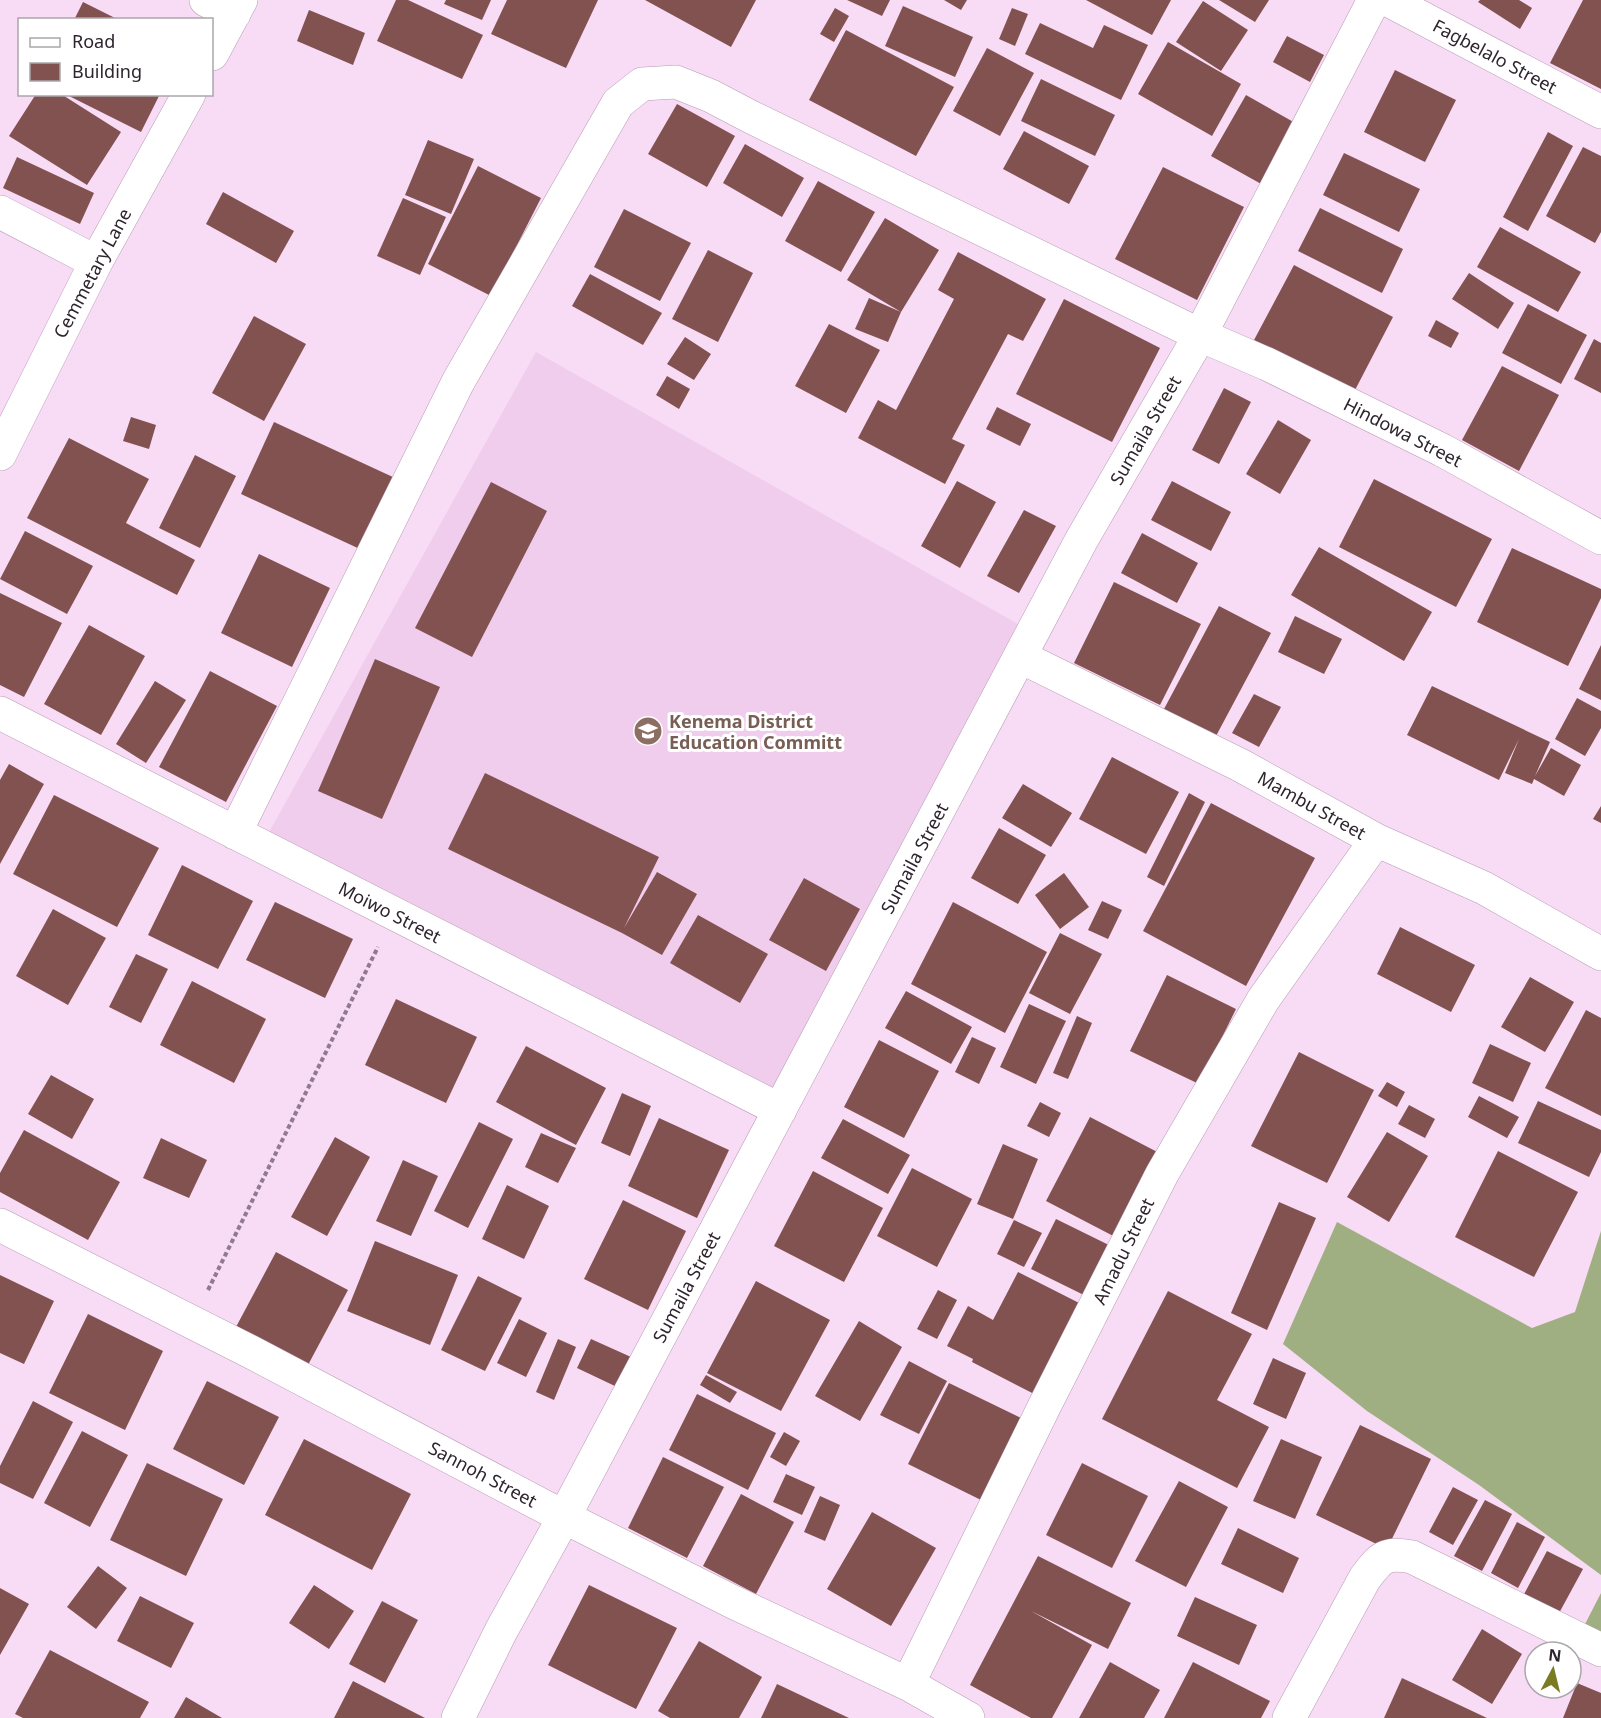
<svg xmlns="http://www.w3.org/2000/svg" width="1601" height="1718" font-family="'Noto Sans',sans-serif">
<rect width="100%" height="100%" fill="#f8dbf5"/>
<path fill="#f0cdec" d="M536,352L1025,628L776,1096L539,968L268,834Z"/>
<path fill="#a0af81" d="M1337,1222L1532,1328L1575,1312L1601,1231V1575L1479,1485L1367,1411L1283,1344Z
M1601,1593V1637L1583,1628Z"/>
<path fill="#825251" d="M396,0H408L483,35L462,79L377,41Z
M446,0H491L482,20L444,4Z
M507,0H598L566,68L491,34Z
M645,0H756L731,47Z
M847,0H890L882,16Z
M944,0H967L961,10Z
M1086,0H1171L1152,35Z
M1219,0H1269L1255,22Z
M1480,0H1519L1532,8L1520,29L1478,2Z
M1583,0H1601V89L1550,63Z
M1203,1L1248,30L1221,71L1176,42Z
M83,2L119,20H74Z
M903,6L973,37L955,77L885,46Z
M835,8L849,16L834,42L820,34Z
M1012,8L1028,14L1015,46L999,39Z
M309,10L365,33L353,65L297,41Z
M1040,23L1093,48L1104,25L1148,45L1121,100L1025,54Z
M846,30L954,87L916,156L809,100Z
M1287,36L1324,55L1310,82L1273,62Z
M1168,42L1241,84L1212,136L1138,94Z
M987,48L1034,73L1000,136L953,111Z
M1395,70L1456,100L1425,162L1364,132Z
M1041,79L1115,115L1095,156L1021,121Z
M36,94H61L121,132L87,185L9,136Z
M65,94H160L141,132Z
M1246,95L1297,124L1263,185L1211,156Z
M677,104L735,136L707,187L648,154Z
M1024,131L1089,166L1069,204L1003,169Z
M1548,132L1573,146L1528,231L1503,217Z
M428,140L474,159L451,214L405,195Z
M745,144L804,178L782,217L723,183Z
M1583,147L1601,156V232L1595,243L1546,216Z
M1344,153L1420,189L1399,232L1323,195Z
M17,157L94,193L80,224L3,188Z
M478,166L541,198L491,296L428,264Z
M1163,167L1244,207L1197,300L1115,259Z
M818,181L875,212L841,272L785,241Z
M223,192L294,231L276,263L206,224Z
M403,198L446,217L420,275L377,256Z
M1320,208L1403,249L1382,293L1298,251Z
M624,209L691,243L660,301L594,267Z
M885,218L939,250L901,312L847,280Z
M1500,227L1581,272L1558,312L1477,267Z
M708,250L753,273L718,342L672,319Z
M958,252L1046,299L1023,341L1008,334L952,439L965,445L945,484L858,438L878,400L896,410L954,299L938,290Z
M1294,265L1393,317L1354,392L1254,340Z
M1469,273L1514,303L1498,329L1452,299Z
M590,274L662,313L643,345L572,306Z
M869,298L901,312L888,342L855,329Z
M1064,299L1160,348L1112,442L1016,394Z
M1528,304L1587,335L1561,384L1502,353Z
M254,316L306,344L264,421L212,393Z
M1436,320L1459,333L1451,348L1428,336Z
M829,324L880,350L846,413L795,386Z
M685,337L711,354L694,380L667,364Z
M1594,339L1601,343V393L1574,379Z
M1502,366L1559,395L1519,471L1462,440Z
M667,376L690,389L679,409L656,395Z
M1224,388L1251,402L1219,464L1192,450Z
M997,407L1031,424L1020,446L986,429Z
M131,417L156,425L149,449L123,441Z
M1278,420L1311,440L1280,494L1246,474Z
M274,422L395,478L362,550L241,494Z
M69,438L149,479L126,523L195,560L177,595L27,518Z
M195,455L236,476L200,548L159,528Z
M1374,479L1492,539L1456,607L1339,547Z
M957,481L996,502L960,568L921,546Z
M1172,481L1231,512L1211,551L1151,520Z
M491,482L547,511L472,657L415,628Z
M1024,510L1056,526L1019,593L987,576Z
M25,531L93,566L67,614L0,579Z
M1142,533L1198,563L1177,603L1121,573Z
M1319,547L1432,612L1404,661L1291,595Z
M1512,548L1601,589V598L1568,666L1477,622Z
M259,554L330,588L292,667L221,633Z
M1114,582L1201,624L1160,705L1074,663Z
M0,593L62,623L24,697L0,685Z
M1219,606L1271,633L1216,736L1164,709Z
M1295,616L1342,639L1324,674L1278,652Z
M89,625L145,656L101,735L44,704Z
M1601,645V700L1579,689Z
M375,659L440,687L382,819L318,791Z
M210,671L277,706L226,802L159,767Z
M155,681L186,700L146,763L116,744Z
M1432,686L1550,742L1535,776L1551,748L1581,765L1564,796L1534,779L1532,784L1505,773L1519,739L1499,780L1407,735Z
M1254,694L1281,707L1259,747L1232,733Z
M1577,698L1601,711V728L1585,756L1555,739Z
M1112,757L1179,792L1146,854L1079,819Z
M9,764L44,784L0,864V780Z
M485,773L659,857L624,928L657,872L697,894L662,955L622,933L448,849Z
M1023,784L1072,813L1051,847L1002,818Z
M1189,793L1205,802L1164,886L1147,877Z
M54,795L159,848L117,927L13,874Z
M1211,803L1315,858L1246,986L1143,931Z
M1601,806V823L1593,819Z
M999,828L1046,855L1018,904L971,878Z
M182,865L253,901L218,969L148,935Z
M1064,873L1089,907L1060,929L1035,895Z
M804,878L860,909L826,971L769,940Z
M1102,901L1122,910L1108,939L1088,930Z
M275,902L353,939L325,998L246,960Z
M953,902L1047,952L1005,1033L911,984Z
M53,909L106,938L68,1005L16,976Z
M698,915L768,954L740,1003L670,963Z
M1400,927L1475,965L1451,1012L1377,974Z
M1060,933L1102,954L1070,1014L1029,993Z
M136,954L168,969L141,1023L109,1007Z
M1167,975L1236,1009L1199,1084L1130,1051Z
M1530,977L1574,1002L1545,1052L1501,1027Z
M192,981L266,1019L234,1083L160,1045Z
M906,991L972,1027L951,1064L885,1028Z
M396,999L477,1037L446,1103L365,1065Z
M1029,1004L1066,1021L1036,1084L1000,1067Z
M1586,1010L1601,1018V1116L1545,1088Z
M1077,1016L1092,1023L1068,1079L1053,1073Z
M972,1037L996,1048L979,1084L955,1072Z
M879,1040L939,1071L904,1138L844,1107Z
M1490,1044L1531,1063L1513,1102L1472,1083Z
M526,1046L606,1088L576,1145L496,1102Z
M1299,1052L1374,1090L1327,1183L1251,1146Z
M51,1075L94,1099L72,1139L28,1114Z
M1387,1082L1405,1092L1397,1107L1378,1096Z
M622,1093L651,1106L630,1156L601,1143Z
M1479,1096L1519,1117L1507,1138L1468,1117Z
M1538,1101L1601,1130V1152L1589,1177L1518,1143Z
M1040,1102L1061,1113L1049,1137L1027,1126Z
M1409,1105L1435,1119L1425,1138L1398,1124Z
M1090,1117L1165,1156L1121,1240L1046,1201Z
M659,1118L729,1150L697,1218L628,1186Z
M843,1119L910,1155L888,1194L821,1158Z
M479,1122L513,1139L468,1228L434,1211Z
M24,1130L120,1182L88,1240L0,1192V1173Z
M1387,1132L1428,1156L1389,1222L1347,1197Z
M541,1133L576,1148L558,1183L525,1167Z
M335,1137L370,1157L327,1236L291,1217Z
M161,1138L207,1160L189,1198L143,1178Z
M1003,1144L1038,1159L1013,1219L977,1204Z
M1498,1151L1578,1192L1534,1277L1455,1237Z
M403,1160L438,1176L411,1236L376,1221Z
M912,1168L972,1199L937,1267L877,1236Z
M813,1171L883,1208L844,1282L774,1246Z
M507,1185L549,1206L524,1259L482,1239Z
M623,1200L686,1231L648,1310L584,1279Z
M1279,1202L1316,1218L1267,1330L1231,1313Z
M1056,1219L1119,1250L1094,1300L1031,1269Z
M1014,1220L1042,1233L1024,1267L997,1254Z
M375,1241L458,1275L430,1345L347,1311Z
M276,1252L348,1290L308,1365L236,1327Z
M1018,1272L1089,1308L1042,1398L972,1362L973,1359L947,1346L968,1306L993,1320Z
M0,1275L54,1301L24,1364L0,1353Z
M478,1276L522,1298L485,1371L441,1350Z
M756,1281L830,1320L781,1411L707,1373Z
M938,1290L957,1300L937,1339L917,1329Z
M1168,1291L1252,1334L1217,1400L1269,1427L1237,1488L1102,1419Z
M88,1314L163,1351L125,1430L49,1393Z
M519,1319L547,1333L526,1377L497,1363Z
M859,1321L902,1347L860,1421L815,1396Z
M558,1339L576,1347L554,1400L536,1392Z
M591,1339L631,1357L617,1387L577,1368Z
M1273,1358L1306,1373L1286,1419L1253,1404Z
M909,1361L947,1381L919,1434L880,1415Z
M706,1375L737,1392L730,1403L700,1385Z
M207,1381L279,1417L244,1485L173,1449Z
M949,1383L1021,1418L981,1500L908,1464Z
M697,1394L776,1433L748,1490L669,1450Z
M33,1401L73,1422L33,1499L0,1483V1466Z
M1360,1425L1431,1459L1387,1549L1316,1515Z
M82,1431L128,1455L90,1527L44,1503Z
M784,1432L800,1441L786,1466L770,1457Z
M304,1439L411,1494L372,1570L265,1515Z
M1281,1439L1322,1457L1295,1519L1253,1501Z
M663,1457L724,1487L687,1558L628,1528Z
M147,1463L223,1499L186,1576L110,1540Z
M1082,1463L1148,1496L1112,1568L1046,1535Z
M786,1474L815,1487L802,1515L773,1502Z
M1179,1481L1228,1507L1186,1587L1135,1561Z
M1453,1487L1478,1500L1453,1545L1429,1532Z
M741,1494L794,1522L756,1594L703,1566Z
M820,1496L840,1505L825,1541L804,1532Z
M1485,1500L1512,1514L1482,1571L1454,1556Z
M872,1512L936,1548L891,1626L827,1589Z
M1517,1522L1545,1537L1518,1588L1491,1573Z
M1238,1528L1299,1558L1283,1593L1221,1564Z
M1547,1551L1583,1569L1558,1615L1523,1596Z
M1038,1556L1131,1603L1108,1649L1031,1611L1092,1645L1052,1718H1031L970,1685Z
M98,1566L127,1588L96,1629L67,1607Z
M314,1585L354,1611L329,1649L289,1623Z
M589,1585L677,1628L636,1709L548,1665Z
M0,1588L29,1604L0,1655Z
M140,1596L194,1623L171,1668L117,1641Z
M1195,1597L1257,1625L1239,1665L1177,1636Z
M382,1601L418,1620L385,1683L349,1664Z
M1482,1629L1522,1654L1492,1704L1452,1680Z
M699,1641L762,1677L739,1718H670L658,1711Z
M50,1650L149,1702L140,1718H23L15,1714Z
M1110,1662L1160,1690L1144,1718H1079Z
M1193,1662L1270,1701L1261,1718H1164Z
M1402,1678L1487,1718H1384Z
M353,1681L425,1718H334Z
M1577,1683L1601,1693V1718H1563Z
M777,1684L849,1718H761Z
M186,1697L222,1718H174Z"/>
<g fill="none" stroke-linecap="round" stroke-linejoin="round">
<g stroke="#b79cb4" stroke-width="34">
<path id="minor" d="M206,0L234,14
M1388,0L1601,112
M212,54L241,0
M0,212L96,262
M0,454L96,262L189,94
M1021,657L1240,765L1376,840L1484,888L1601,954
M0,713L780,1110
M235,833L458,382L618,103L642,84L676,82L711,96L751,117L1200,335L1267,364L1442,450L1601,538
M0,1225L251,1352L564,1517L733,1602L908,1684L968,1718
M908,1684L1045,1405L1162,1174L1263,1000L1376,840
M458,1718L501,1631L564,1517L1082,539L1200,335L1374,0
M1289,1718L1365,1578C1381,1557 1385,1552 1412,1557L1601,1650"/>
</g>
<path stroke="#8f7b8d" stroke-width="4" stroke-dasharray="4.5 3" stroke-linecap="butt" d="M208,1290L378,947"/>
<use href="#minor" stroke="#fff" stroke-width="33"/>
</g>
<defs>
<g id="school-disc" transform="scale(1.5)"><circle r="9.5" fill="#8d6e63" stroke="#fff"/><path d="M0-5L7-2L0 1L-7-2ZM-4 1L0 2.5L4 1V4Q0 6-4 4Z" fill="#fff"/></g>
</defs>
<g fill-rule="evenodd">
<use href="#school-disc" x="648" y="731"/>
</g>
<g text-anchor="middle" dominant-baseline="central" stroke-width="6" stroke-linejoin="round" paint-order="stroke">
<g font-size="18" fill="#2e242d" stroke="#fff">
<text transform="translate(1495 56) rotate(28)">Fagbelalo Street</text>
<text transform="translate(92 273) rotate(-62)">Cemmetary Lane</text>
<text transform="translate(1145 430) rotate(-60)">Sumaila Street</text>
<text transform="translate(1403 432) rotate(27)">Hindowa Street</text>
<text transform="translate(1312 805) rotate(29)">Mambu Street</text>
<text transform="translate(914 858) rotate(-62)">Sumaila Street</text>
<text transform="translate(390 912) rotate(27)">Moiwo Street</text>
<text transform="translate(1123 1251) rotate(-64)">Amadu Street</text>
<text transform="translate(686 1287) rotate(-62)">Sumaila Street</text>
<text transform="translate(483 1474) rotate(28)">Sannoh Street</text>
</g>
<g font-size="18" font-weight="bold" fill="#785e54" stroke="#fff" text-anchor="start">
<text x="669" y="721">Kenema District<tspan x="669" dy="21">Education Committ</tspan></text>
</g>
</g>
<rect x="18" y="18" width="195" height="78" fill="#ffffff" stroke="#aba7ab" stroke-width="1.5"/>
<rect x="30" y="38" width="30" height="9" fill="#ffffff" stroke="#aba7ab" stroke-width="1.5"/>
<text x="72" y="48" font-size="18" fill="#2e242d">Road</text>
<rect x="30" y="63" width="30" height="18" fill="#825251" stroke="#aba7ab" stroke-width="1.5"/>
<text x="72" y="78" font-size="18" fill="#2e242d">Building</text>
<g transform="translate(1553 1670) rotate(7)"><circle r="28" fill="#ffffff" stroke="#aba7ab" stroke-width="1.5"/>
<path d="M0-4.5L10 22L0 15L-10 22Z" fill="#7b7b22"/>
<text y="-9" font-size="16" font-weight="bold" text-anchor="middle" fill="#2e242d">N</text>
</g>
</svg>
